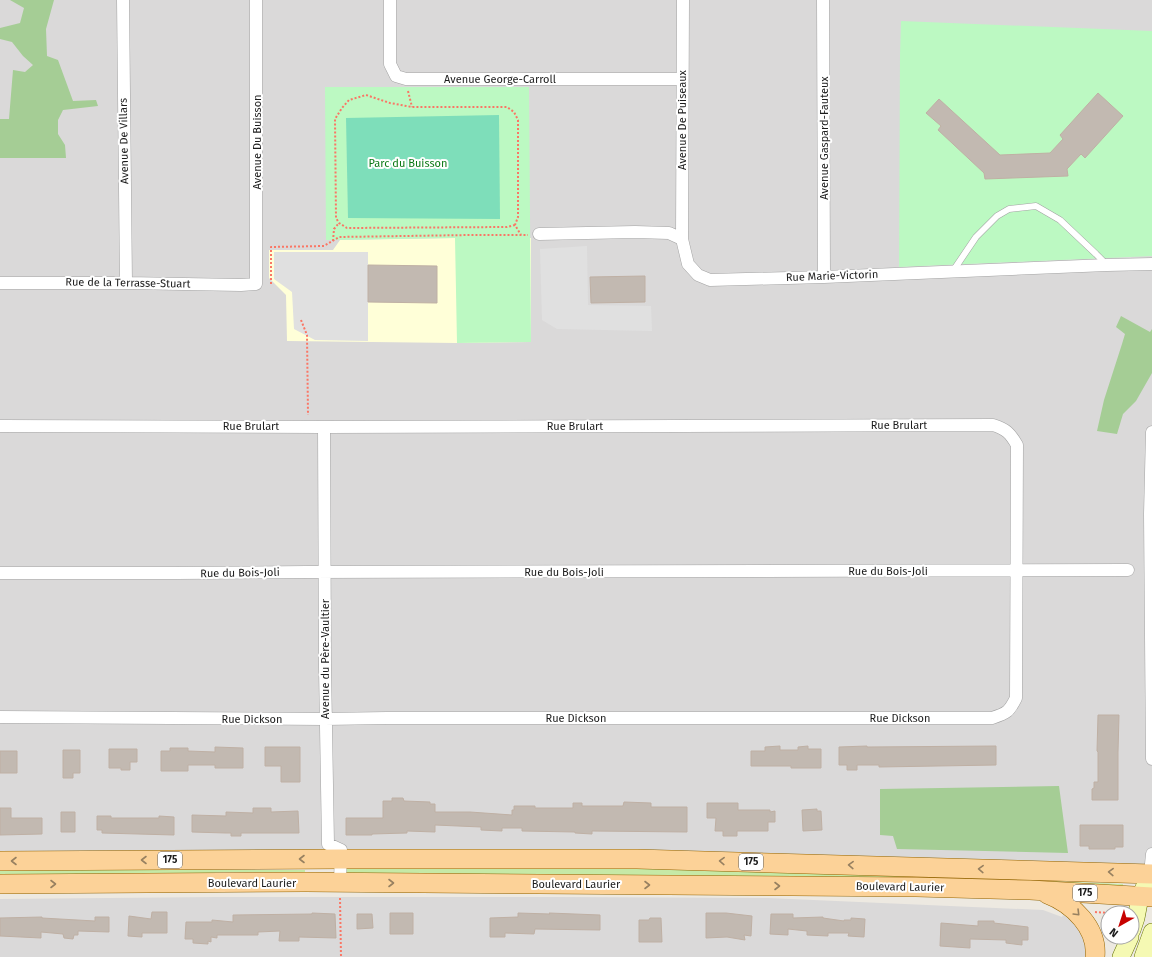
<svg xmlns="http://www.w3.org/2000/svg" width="1152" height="957" font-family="'Fira Sans',sans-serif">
<rect width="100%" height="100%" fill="#ede9e1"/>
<path fill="#dad9d9" d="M0,0H1152V876L0,852Z
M215,897H559L768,898L1043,910L1062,917L1063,915L1076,924L1083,934L1088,957H0V899Z"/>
<path fill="#ffffd8" d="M455,238H531V342L457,343L287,341L286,295L269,278V250H333L340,240Z"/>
<path fill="#c6e9a6" d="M708,868L1123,884V886L346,874V869Z
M0,870H305V872H223L136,878L0,879Z"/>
<path fill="#a5cd95" d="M10,0H54L46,29L47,56L58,60L73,101L96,100L98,106L63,110L58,120V134L65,145L66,158H0V119H9L13,70L25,72L33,65L23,56L12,42L0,39V28L20,23L24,8Z
M1121,316L1150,332L1152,329V373L1136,401L1123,414L1117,434L1097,431L1104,400L1122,344L1125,334L1116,327Z
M1059,786L1068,853L897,849L893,836L880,835V789Z"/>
<path fill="#bcf9c2" d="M901,21L1152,31V256L899,267L900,55Z
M325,87H529L531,342L457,343L455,238L326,240Z"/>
<path fill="#7edeba" d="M499,115L500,219L348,218L346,118Z"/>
<path fill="#e0e0e0" d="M587,246L588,305L651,306L652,331L557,329L542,320L540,249Z
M274,252H368V341L315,340L294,329L292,292L274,279Z"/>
<path fill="#c2b9b1" stroke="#bfb0a4" d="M1098,93L1123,116L1085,158L1081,154L1067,169L1068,176L985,179L984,173L938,130L941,126L926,113L939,99L1000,155L1050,153L1063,139L1060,135Z
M368,265L437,266V303L368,302Z
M645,276V302L591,303L590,277Z
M1098,715H1119L1118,752V800H1092V789L1094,788V782H1098V752L1097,751Z
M780,746V750H798V747L808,746V749H821V768H791V766H751V751H765V747Z
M867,746V747L996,746V765L879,767V765H857V770H847V765H839V747Z
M215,747L243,748V768H215V765H188V771H161V751H170V748H188V751L215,752Z
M265,747H300V782H281V766H265Z
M109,749H137V762H130V770H121V768H109Z
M63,750H80V773H73V778H63Z
M0,751H17V773H0Z
M392,798H403L404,801L430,802V804H435V812H470L512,815V810H514V806H535V808H573V803H582V806H623L624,802L651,803V807H687V832L592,831V834L575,833V832L522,831V828H502V831L481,830V827L435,825V832L407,831V833L372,834V835H346V818H383V801H392Z
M707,803H738V810H770V812L775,811V822H768V831H737V836H723V831H715L716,818H707Z
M0,808H11V818H42V834L0,835Z
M253,808H271V812L298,811L299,833H241V836H231V833H226L192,832V815L226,816V812L253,813Z
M817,809V811H821L822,830L803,831L802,810Z
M61,812H75V832H61Z
M97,816H111V818H159V816L174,817V835L102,833V830H97Z
M1080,825H1123V847H1115V849H1089V846H1080Z
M152,912H167V933H142V937L128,936L129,916L151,919Z
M312,913L335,914L336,938L299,937V941H279L280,931L258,932V935H217V938L211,937V942L208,941V944L193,943V939H185L186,922H212V920L233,922V915L312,914Z
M390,913H413V934H390Z
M518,913L550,914L549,913L600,915V930L535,929L534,934L505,933V937H490V918L518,917Z
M706,913H726L752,916L751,936L744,935L745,940L727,937L706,938Z
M357,914H372L373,928L357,929Z
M771,914H793V918L823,917V918L844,921V920H851V918L865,919L864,937L848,936L849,933H828V936L807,935V931L788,929V935L770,934Z
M42,917V918L95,921V917H109V932L78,931V935H74L73,939L64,938L63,934L41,932V938L0,936V918Z
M650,918H661L662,942H639V920H649Z
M978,921H994V923L1028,927V940H1022V945L1006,943V940L970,939V948L940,946L941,923L978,926Z"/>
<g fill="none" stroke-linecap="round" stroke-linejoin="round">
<g stroke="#a3a3a3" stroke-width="7">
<path id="service" d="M953,271L976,237L997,216L1009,209L1036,206L1060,220L1096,254L1107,265"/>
</g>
<g stroke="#a3a3a3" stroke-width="13">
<path id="minor" d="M123,0L126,283
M390,0V64L396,76L406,79H682
M823,0L824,277
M539,234L635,232L669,233L682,239L688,264L698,275L710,280L824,277L1107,265L1152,264
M682,239L683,0
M0,283H126L241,285L256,284V0
M0,426L324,427L993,425C1006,429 1010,433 1017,445L1016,698C1009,712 1007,713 992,718H387L325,719L0,717
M324,427L325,668L328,844L341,850L340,882
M1152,432L1150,514L1152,759
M0,573H175L307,572L1128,570
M1150,874L1152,854"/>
</g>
<g stroke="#647104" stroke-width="18">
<path id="secondary" d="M1132,930L1136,918L1140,897L1150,874
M1121,957L1130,937
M1143,957L1152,932"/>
</g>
<g stroke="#936400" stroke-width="20">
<path id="primary" d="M0,861L341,859H637L1152,874
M0,884L306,882L916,887L1030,890L1152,897
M1047,894C1073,904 1098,928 1095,957"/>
</g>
<path stroke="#fa7665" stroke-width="2" stroke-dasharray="2 2" stroke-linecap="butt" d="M408,91L412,107
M515,225L507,227L347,228L339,223L336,218L335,119L342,108L349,100L366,95L390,103L412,107H507L514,112L518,120V217L515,225L521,235
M333,241L334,229L339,223
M271,284V247L324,246L339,237L470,235H528
M301,320L307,335L308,415
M340,898L341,957
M1095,912L1110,913"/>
<use href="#service" stroke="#fff" stroke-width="6"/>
<use href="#minor" stroke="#fff" stroke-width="12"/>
<use href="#secondary" stroke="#f5f9b3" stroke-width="17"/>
<use href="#primary" stroke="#fcd298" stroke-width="19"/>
</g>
<defs><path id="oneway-chevron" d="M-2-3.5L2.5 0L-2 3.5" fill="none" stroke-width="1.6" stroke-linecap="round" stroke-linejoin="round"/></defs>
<g stroke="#978060">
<use href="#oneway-chevron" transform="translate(302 859) rotate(180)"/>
<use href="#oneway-chevron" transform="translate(144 860) rotate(180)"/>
<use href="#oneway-chevron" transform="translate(14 861) rotate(180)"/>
<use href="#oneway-chevron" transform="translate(722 861) rotate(-178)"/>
<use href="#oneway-chevron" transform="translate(851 865) rotate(-178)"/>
<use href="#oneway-chevron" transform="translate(981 869) rotate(-178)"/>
<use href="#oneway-chevron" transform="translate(1111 872) rotate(-178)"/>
<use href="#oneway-chevron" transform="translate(391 883)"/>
<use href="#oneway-chevron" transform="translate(53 884)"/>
<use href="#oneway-chevron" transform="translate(647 885)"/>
<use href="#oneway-chevron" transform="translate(777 886)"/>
<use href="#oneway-chevron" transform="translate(1077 913) rotate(45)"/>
</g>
<g text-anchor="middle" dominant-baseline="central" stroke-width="4" stroke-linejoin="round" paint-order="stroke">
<g fill="#fff" stroke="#606060" stroke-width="1">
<rect x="158" y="852" width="24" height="16" rx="3"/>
<rect x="739" y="854" width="24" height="16" rx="3"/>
<rect x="1073" y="885" width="24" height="16" rx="3"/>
</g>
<g font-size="10" font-weight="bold" fill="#1c1c1c">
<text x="170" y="860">175</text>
<text x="751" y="862">175</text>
<text x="1085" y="893">175</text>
</g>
<g font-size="11" fill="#1c1c1c" stroke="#fff">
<text x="500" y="79">Avenue George-Carroll</text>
<text transform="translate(682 120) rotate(-90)">Avenue De Puiseaux</text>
<text transform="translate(824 138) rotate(-90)">Avenue Gaspard-Fauteux</text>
<text transform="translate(124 141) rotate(-91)">Avenue De Villars</text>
<text transform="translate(257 142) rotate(-90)">Avenue Du Buisson</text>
<text transform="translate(832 276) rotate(-2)">Rue Marie-Victorin</text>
<text transform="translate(128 283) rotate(1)">Rue de la Terrasse-Stuart</text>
<text x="899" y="425">Rue Brulart</text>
<text x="251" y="426">Rue Brulart</text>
<text x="575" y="426">Rue Brulart</text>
<text x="888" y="571">Rue du Bois-Joli</text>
<text x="564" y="572">Rue du Bois-Joli</text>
<text transform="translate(240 573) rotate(-1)">Rue du Bois-Joli</text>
<text transform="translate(325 659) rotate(-90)">Avenue du Père-Vaultier</text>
<text x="576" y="718">Rue Dickson</text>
<text x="900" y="718">Rue Dickson</text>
<text x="252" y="719">Rue Dickson</text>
<text x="252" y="883">Boulevard Laurier</text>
<text x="576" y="884">Boulevard Laurier</text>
<text transform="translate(900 887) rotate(1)">Boulevard Laurier</text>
</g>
<g font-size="11" fill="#0b7915" stroke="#fff">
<text x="408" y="163">Parc du Buisson</text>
</g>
</g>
<g transform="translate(1120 925) rotate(219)"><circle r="19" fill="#ffffff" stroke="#a4a4a4"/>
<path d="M0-3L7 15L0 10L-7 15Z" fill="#c70200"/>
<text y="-6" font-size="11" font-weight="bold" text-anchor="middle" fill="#1c1c1c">N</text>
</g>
</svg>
